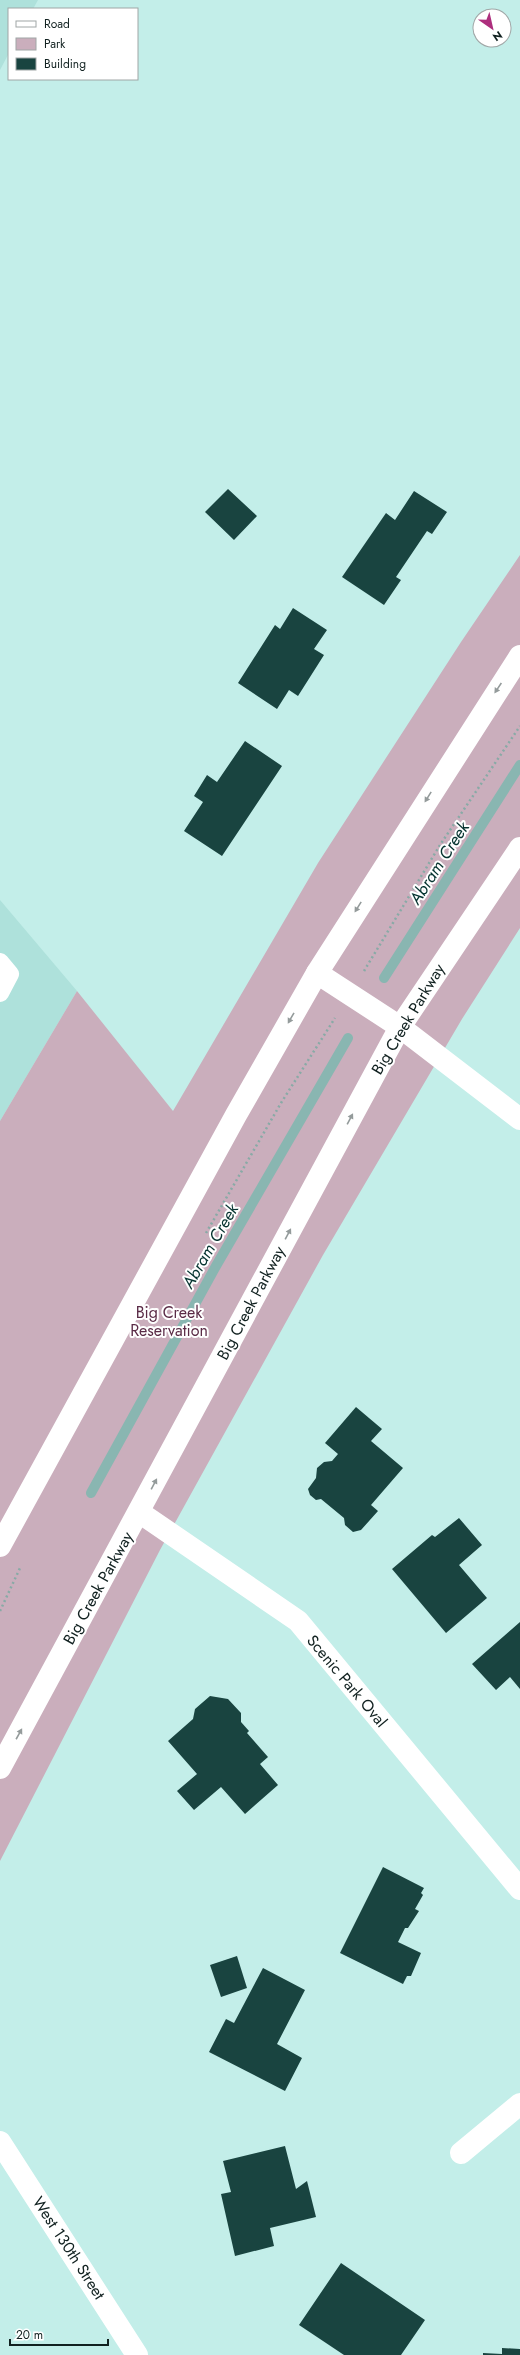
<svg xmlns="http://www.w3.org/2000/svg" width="520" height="2355" font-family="Jost,sans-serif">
<rect width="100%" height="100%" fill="#c3eee9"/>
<path fill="#aee1db" d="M0,0H38L33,9H9V53L0,70Z
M0,900L77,991L0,1121Z"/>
<path fill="#caaebc" d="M520,555V928L462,1019L323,1255L160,1550L0,1861V1121L77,991L173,1111L318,863L461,642Z"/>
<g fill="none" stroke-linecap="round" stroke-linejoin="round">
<path stroke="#89b6b1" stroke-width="10" d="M384,978L520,765
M91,1493L216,1266L348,1038"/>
</g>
<path fill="#194440" d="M228,489L257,516L234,540L205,512Z
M414,491L447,512L432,534L427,531L396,577L401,580L384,605L342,577L386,513L395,520Z
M293,608L327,630L314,649L324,655L298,696L289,690L277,709L238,683L275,625L280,629Z
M245,741L282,766L222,856L184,831L203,802L194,796L207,775L217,782Z
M356,1407L382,1429L371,1441L403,1468L371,1505L378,1511L361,1530L353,1532L345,1525L344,1518L321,1499L316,1500L310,1495L308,1489L316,1478L317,1468L324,1462L332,1461L338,1454L325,1443Z
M459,1518L482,1545L459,1565L487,1598L446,1633L392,1569L432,1535L435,1537Z
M520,1622V1689L510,1677L496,1690L472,1664Z
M210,1696L228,1699L241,1713V1722L249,1731L247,1733L268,1757L260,1764L278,1785L245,1814L221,1787L194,1810L177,1791L197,1774L168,1741L193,1719L195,1709Z
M383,1867L424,1888L421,1893L423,1895L415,1909L419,1911L408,1928H405L398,1942L421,1953L411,1976H407L403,1984L340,1953Z
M237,1956L247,1988L221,1997L210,1965Z
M263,1968L305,1990L277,2044L302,2058L285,2091L209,2052L226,2019L234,2023Z
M285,2146L296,2189L307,2181L316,2217L270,2228L274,2246L235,2256L221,2194L231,2192L223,2161Z
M341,2263L425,2320L401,2355H344L299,2325Z
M502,2348L520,2349V2355H483V2353L502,2354Z"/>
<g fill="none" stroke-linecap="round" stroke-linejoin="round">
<path stroke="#88aaa6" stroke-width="2.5" stroke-dasharray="2 3" stroke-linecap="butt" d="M364,971L440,845L520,726
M206,1233L281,1103L335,1018
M0,1611L20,1568"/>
<path stroke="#fff" stroke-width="18" d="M0,962L10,974L0,993"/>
<path stroke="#fff" stroke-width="22" d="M317,973L400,1027L520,1119
M139,1512L298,1621L520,1889
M461,2153L520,2104"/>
<path stroke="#fff" stroke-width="22" d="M0,1546L236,1115L317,973L520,656
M0,1768L400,1027L520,848
M0,2142L137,2355"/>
</g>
<defs><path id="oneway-solid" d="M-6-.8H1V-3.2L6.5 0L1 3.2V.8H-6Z"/></defs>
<g fill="#949b9b">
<use href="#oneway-solid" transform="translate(498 688) rotate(124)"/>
<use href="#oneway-solid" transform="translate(428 797) rotate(122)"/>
<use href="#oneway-solid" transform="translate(358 907) rotate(122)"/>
<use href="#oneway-solid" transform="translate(291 1018) rotate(120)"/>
<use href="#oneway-solid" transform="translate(350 1119) rotate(-62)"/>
<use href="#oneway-solid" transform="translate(288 1234) rotate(-62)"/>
<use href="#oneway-solid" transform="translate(154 1484) rotate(-62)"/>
<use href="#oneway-solid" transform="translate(19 1734) rotate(-61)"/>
</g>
<g text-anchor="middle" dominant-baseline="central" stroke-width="4" stroke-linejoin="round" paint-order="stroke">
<g font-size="16" fill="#112120" stroke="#fff">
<text transform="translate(408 1019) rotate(-59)">Big Creek Parkway</text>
<text transform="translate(251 1303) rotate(-62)">Big Creek Parkway</text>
<text transform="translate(98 1588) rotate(-61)">Big Creek Parkway</text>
<text transform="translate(347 1681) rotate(50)">Scenic Park Oval</text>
<text transform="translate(69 2248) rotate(57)">West 130th Street</text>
</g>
<g font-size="16" fill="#5a2b46" stroke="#fff">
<text x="169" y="1312">Big Creek<tspan x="169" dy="18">Reservation</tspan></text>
</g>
<g font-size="17" font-style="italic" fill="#063330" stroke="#fff">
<text transform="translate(439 863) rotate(-57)">Abram Creek</text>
<text transform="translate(210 1246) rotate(-60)">Abram Creek</text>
</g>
</g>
<rect x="8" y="8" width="130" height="72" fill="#ffffff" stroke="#a0a6a6"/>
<rect x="16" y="21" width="20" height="6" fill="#ffffff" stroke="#a0a6a6"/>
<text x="44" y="28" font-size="12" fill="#112120">Road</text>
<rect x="16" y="38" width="20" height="12" fill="#caaebc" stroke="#a0a6a6"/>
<text x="44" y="48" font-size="12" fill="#112120">Park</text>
<rect x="16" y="58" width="20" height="12" fill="#194440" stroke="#a0a6a6"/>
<text x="44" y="68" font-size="12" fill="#112120">Building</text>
<g transform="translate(492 28) rotate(146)"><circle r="19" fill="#ffffff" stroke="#a0a6a6"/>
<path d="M0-3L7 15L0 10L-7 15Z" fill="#ad2e7d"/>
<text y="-6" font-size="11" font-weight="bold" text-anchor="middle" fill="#112120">N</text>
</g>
<path d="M10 2339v6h98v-6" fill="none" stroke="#112120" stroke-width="2"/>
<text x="16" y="2339" font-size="12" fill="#112120" stroke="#ffffff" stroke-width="3" paint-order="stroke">20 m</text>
</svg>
